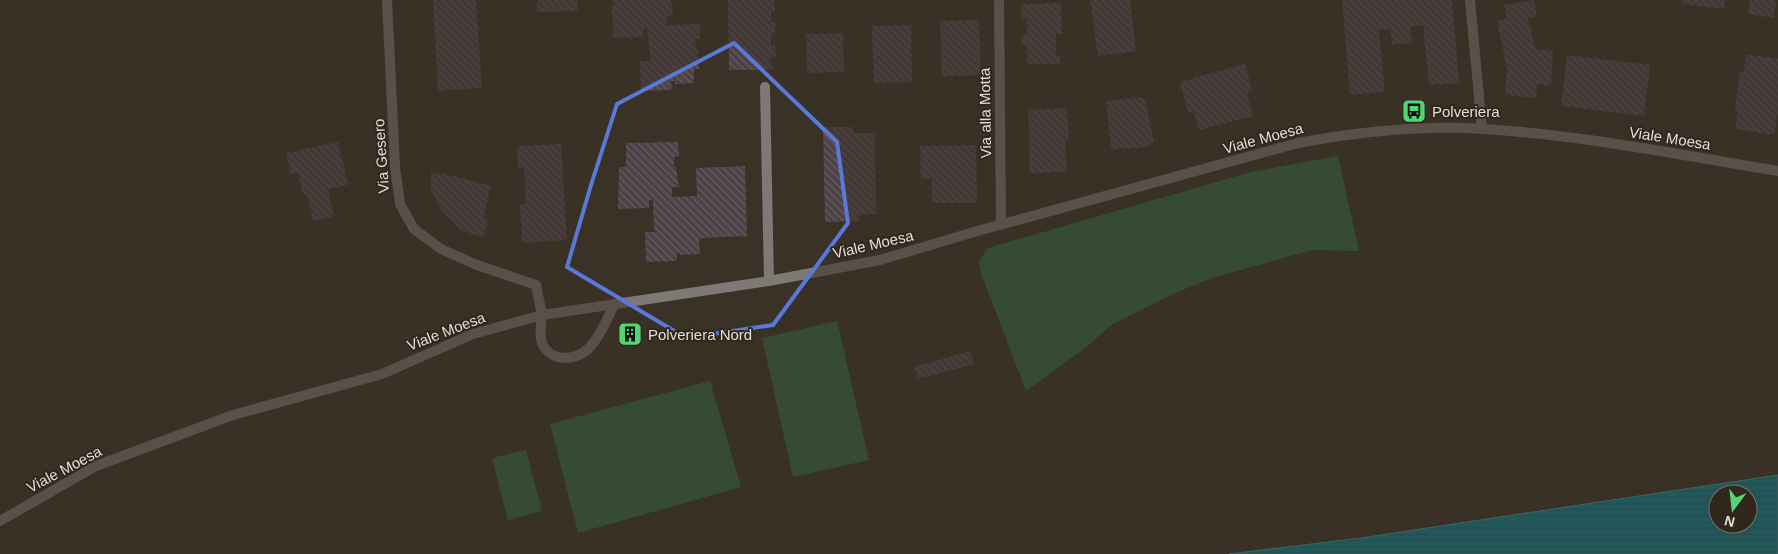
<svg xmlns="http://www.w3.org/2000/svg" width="1778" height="554" font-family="Arial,sans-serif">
<defs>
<pattern id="water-rules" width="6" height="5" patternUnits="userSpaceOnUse" patternTransform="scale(1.25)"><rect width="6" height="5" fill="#02879b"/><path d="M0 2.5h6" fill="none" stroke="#196f7b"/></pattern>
<pattern id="building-back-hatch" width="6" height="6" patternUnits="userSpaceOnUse" patternTransform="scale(1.25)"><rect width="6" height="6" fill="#4e4148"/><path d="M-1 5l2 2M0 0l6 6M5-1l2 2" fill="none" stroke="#675c62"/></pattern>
</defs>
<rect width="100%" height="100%" fill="#3a3127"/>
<path fill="#306c40" d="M1338,156L1359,251L1312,250L1212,278L1173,294L1111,325L1089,345L1026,391L981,273L979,262L988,248L1251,172Z
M837,321L869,460L793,477L762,338Z
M710,381L741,487L578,533L550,424Z
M526,450L542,511L508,520L492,458Z"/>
<path fill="url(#water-rules)" stroke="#46a1ad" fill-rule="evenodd" d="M1778,475V554H1229L1361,538ZM1718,494H1748V524H1718Z"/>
<path fill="url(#building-back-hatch)" d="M433,0H476L482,88L438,91Z
M537,0H577L578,11L537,12Z
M614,0H671L673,15L667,16V25L700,24V39H695L696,49H698L699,69H694V83L675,84V81H671L672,90L641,91L640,61H651L647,29L644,28L643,37L613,38L612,6H614Z
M728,0H774L775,11H771V22H775V34H771V46L775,45L776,57L770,58L771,67H773V70H729Z
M1090,0H1130L1136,51L1098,56Z
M1342,0H1452L1459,83L1429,85L1423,25L1410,27L1412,43L1392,44L1390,29L1379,30L1385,92L1350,95Z
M1534,0L1537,17L1528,18L1535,49L1553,51L1551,85L1537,84L1536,98L1505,95L1507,69L1497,21L1507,18L1504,5Z
M1683,0H1725L1724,9L1683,4Z
M1750,0H1776L1774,18L1748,14Z
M1061,3L1062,34H1056V56L1060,55V64H1027V46H1022V35L1027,34V19H1021V4Z
M979,20L981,75L942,76L940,21Z
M911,25L912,82L874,83L872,26Z
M843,33L844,72L807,73L806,34Z
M1746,54L1778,59V110L1774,135L1735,129L1738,110H1735L1740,71L1744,72Z
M1567,55L1650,65L1644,116L1561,106Z
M1245,64L1252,91L1247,93L1253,116L1199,130L1194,111L1188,113L1180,82Z
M1141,97L1145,100L1154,141L1148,147L1111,149L1106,101Z
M1067,108L1069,141H1065L1067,172L1030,173L1028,110Z
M823,127H853V133H875L876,214L859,215V221L825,222Z
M338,142L348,185L328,189L334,216L313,221L307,194H303L298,173L291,174L286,153Z
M678,142L679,156L674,157V167H676L679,187H672V197L697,196L696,168L745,166L747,236L704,238L699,240L700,254L680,255V253H677V261L646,262L645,232H656L654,229L653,200H649V208L618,209L619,167H626V143Z
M561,144L567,240L522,243L520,204H526L524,168H518L517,146Z
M976,145L977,203H932V178L921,179L920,146Z
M431,172L441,175L442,173L491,186L483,218L488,220L483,238L461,230L442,211L431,190Z
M630,326L637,329L629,342L623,338Z
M970,351L974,364L918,379L914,367Z"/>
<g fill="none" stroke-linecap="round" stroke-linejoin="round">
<path stroke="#7e7974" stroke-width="10" d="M765,87L769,281
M542,315C541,323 540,332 541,339C546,362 574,362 588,349C600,337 607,319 614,305"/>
<path stroke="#7e7974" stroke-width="10" d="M387,0L395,167L400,204L414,229L441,249L477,265L536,285L542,315
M999,0L1001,225
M1470,0L1482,129
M0,521L96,466L233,415L382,374L473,334L542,315L769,281L880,260L974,232L1298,143C1358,132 1423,125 1484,129C1583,135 1680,155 1778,171"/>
</g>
<path d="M0 0H1778V554H0ZM734,43L837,142L848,223L773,325L686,338L567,267L591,185L617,104Z" fill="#3a3127" fill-opacity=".55" fill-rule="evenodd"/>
<path fill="none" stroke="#5879d8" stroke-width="4" stroke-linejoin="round" d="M734,43L837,142L848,223L773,325L686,338L567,267L591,185L617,104Z"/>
<defs>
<g id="bus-square" transform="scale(1.25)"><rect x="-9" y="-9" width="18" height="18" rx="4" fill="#51d674" stroke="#30271d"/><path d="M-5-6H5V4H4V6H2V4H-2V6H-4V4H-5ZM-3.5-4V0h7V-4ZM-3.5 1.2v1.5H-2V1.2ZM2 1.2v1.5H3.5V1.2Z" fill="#111"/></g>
<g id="building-square" transform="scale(1.25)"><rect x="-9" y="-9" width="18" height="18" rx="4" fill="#51d674" stroke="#30271d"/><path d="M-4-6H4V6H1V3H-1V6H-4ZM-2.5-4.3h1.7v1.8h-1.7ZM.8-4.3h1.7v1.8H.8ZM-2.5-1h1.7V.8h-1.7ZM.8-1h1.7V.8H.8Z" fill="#111"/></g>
</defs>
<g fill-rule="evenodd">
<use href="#bus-square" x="1414" y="111"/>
<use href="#building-square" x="630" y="334"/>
</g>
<g text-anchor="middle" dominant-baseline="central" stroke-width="4" stroke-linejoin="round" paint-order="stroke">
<g font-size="15" fill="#e3ddd7" stroke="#30271d" text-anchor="start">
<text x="1432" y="111">Polveriera</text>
<text x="648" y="334">Polveriera Nord</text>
</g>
<g font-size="15" fill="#e3ddd7" stroke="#30271d">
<text transform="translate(985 113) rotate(-91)">Via alla Motta</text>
<text transform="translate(1263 138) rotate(-15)">Viale Moesa</text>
<text transform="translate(1670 138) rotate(9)">Viale Moesa</text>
<text transform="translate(381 156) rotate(-94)">Via Gesero</text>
<text transform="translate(873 244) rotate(-13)">Viale Moesa</text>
<text transform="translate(446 331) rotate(-21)">Viale Moesa</text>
<text transform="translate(64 469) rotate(-28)">Viale Moesa</text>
</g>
</g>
<g transform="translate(1733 509) rotate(195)"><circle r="24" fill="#30271d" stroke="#787067"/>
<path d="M0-4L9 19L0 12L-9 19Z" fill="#51d674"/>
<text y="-8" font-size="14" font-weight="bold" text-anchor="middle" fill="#e3ddd7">N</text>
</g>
</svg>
